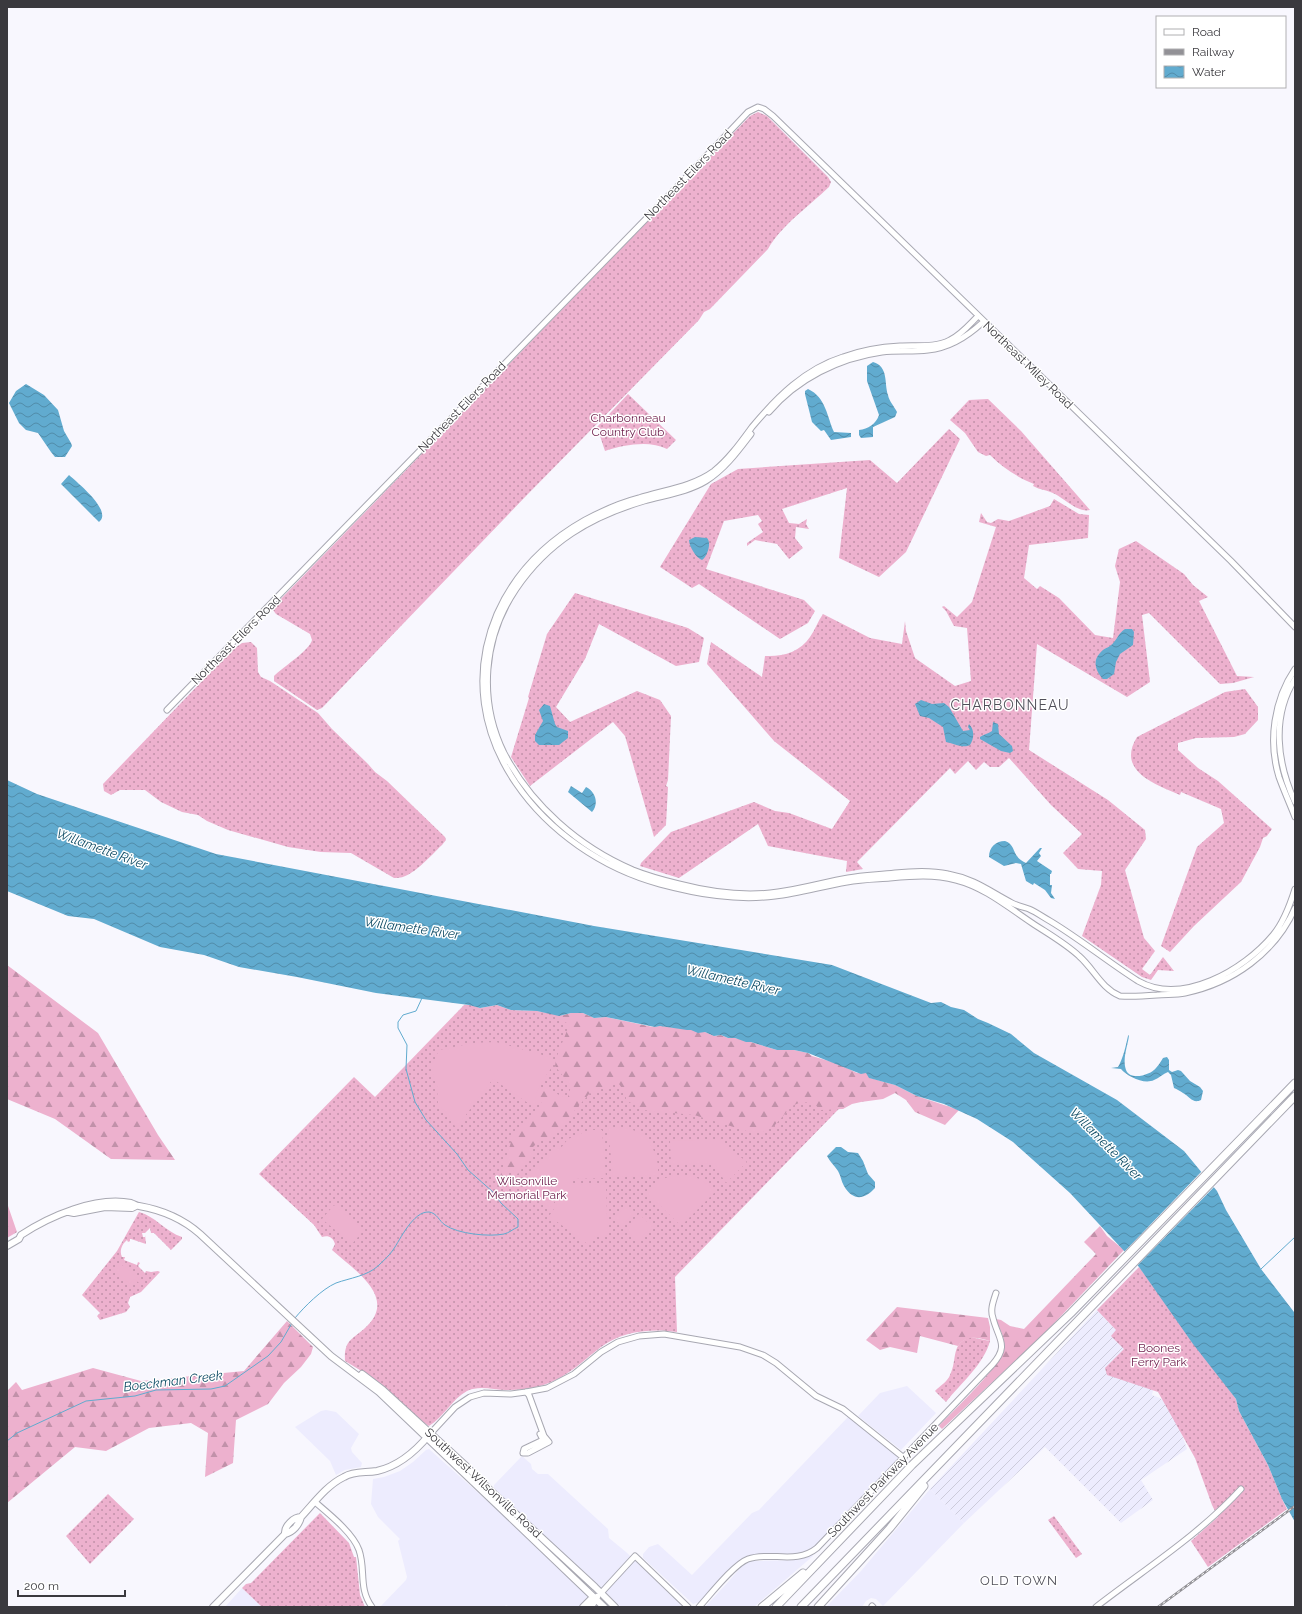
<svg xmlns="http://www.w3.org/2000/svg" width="1302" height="1614" font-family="Raleway,sans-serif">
<defs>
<pattern id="industrial-furrows" width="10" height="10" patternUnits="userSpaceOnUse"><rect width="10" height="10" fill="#edecfe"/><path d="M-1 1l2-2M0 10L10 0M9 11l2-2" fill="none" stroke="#cccbdb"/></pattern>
<pattern id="grass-dots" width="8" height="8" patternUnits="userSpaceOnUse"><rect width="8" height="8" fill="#edb1ce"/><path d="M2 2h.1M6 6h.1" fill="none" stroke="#c191a9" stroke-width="1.8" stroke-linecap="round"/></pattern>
<pattern id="forest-firs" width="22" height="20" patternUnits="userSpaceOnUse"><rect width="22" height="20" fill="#edb1ce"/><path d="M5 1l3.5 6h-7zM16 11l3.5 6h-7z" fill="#c191a9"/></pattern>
<pattern id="water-waves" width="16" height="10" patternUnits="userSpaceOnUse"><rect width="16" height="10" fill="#61abcf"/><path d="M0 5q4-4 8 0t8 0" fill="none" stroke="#518ca9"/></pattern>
</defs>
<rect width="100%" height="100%" fill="#f8f7fe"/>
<path fill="#edecfe" d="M907,1386L936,1413L901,1450L858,1416L880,1393Z
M326,1410L336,1412L359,1434L351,1448L352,1452L362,1463L361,1467L345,1470L336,1475L330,1461L295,1427L321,1411Z
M848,1417L896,1455L898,1458L896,1462L811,1550L797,1555H759L744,1558L729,1571L700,1602L693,1604L643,1558V1554L649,1547L658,1544L692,1575L752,1513L759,1510Z
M429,1449L551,1558L588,1594L587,1599L580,1607H510L506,1605L504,1607H380L406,1580L407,1577L398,1541L400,1539L378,1517L371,1504L373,1479L384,1477L400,1471L413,1462L426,1450Z
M522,1456L531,1464L532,1469L538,1474H548L608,1529L609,1538L626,1552L683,1607H621L494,1490V1485Z
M930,1489L964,1523L883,1606L876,1599L871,1598L866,1601L862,1607H826L861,1571Z
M812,1554L813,1556L754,1607H705L729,1581L741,1567L751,1561L797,1560Z
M242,1588L262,1607H225Z"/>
<path fill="url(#industrial-furrows)" d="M1097,1310L1116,1330L1124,1349L1105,1368L1153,1390L1152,1395L1160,1398L1172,1407L1187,1449L1141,1480L1153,1500L1121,1523L1045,1447L964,1523L930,1489Z"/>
<path fill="url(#grass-dots)" d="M758,112L767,116L828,177L831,182L829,187C809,206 781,226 768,249L710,309L704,312L699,320L526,496L322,708L317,710L274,681V676C283,667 310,650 312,640L310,634L276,614L273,610L275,605L750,116Z
M628,394L676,440L667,449C649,440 624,445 605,451L597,427Z
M988,399L1021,431L1090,510C1078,513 1065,499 1055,494C1048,490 1040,490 1033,486L1034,484C1017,477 1003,468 990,455L986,456L978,452L965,433L950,420L969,400Z
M949,429L960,439L906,552L879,577L839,558L847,488L782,509L789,523L799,524L807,519L806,524L809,529L796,527L795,538L803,548L789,559L777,544L755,540L747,546V543L763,532L758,524L762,521L758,515L724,521L706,569L804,600L815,611L808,623L780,639L699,584L692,588L660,567L711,484L738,469L870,460L897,483Z
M1054,499L1079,514L1089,515L1088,538L1029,545L1024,578L1037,589L1040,586L1059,598L1095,635L1113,638L1120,582L1115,566L1119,549L1136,541L1184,574L1193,585L1208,597L1199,601L1237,676L1254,677L1233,683L1220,684L1149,613L1142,615L1150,682L1127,697L1037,644L1029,750L1108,800L1145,830L1146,839L1125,870L1144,938L1155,951L1142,969L1150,975L1163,957L1174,971L1158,970L1151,980L1142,977L1082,936L1101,885L1102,871L1078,869L1063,853L1082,834L1051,805L1009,758L999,767H990L984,762L976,770L968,761L955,774L950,768L857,862L863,869L846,872L847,861L768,846L758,824L679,878L640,866L641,863L671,832L754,802L775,811L789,813L832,829L850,801L774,741L707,664L711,642L762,677L765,656C783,657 800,652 810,637C815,630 818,621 823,614L870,638L902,644L905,621L906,631L915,658L955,686L971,681L967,628L954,626L946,611L942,607L944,606L957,617L972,602L996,527L979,522L981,513L987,522L991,523L998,519L1009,521L1050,506Z
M575,593L688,628L704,638L699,662L676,666L599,624L585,659L556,707L570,722L637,691L660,700L671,716L668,780L666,786L668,787L666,825L654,837L625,736L613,722L530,786L511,757L529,698L528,697L547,634Z
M251,642L257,648L258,672L261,677L270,681L318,713L332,729L368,764L375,772L387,781L445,837L446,840L442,845C430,856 411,880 394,878L351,853L321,852L288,847L228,830L207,821L198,815L182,812L161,802L145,790H120L111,795L104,791L103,784L231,651L242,643Z
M1245,689L1258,707V720L1245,734L1234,737L1196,738L1178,743V750L1198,768L1218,781L1272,829L1267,836L1263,838L1260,847L1241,882L1194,926L1170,952L1161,946L1197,847L1224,823L1221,809L1181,792L1180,795C1155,784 1116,771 1137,737L1225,692Z
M464,1005H471L480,1008L497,1005L511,1010L537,1011L549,1013L869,1078L675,1277L677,1332C652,1328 622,1331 601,1347C580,1363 567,1378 540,1386C529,1389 517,1390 506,1390C494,1390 479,1385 467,1391C452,1399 444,1417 429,1426L415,1417L368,1375L345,1361C344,1341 351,1340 364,1329C400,1298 354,1270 332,1250L335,1244C333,1237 328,1235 322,1237L314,1225L259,1174L354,1077L375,1097Z
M139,1212C155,1216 166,1232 182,1237V1239L171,1250L154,1233H151L150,1228L145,1233H142L143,1237H145V1235L146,1244L131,1239H130V1241L128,1242L127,1240C122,1244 119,1251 122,1257H125L124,1260L137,1265L138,1262L140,1263L138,1266L145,1273L146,1271L151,1272L158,1271L160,1272L141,1292L130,1297L128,1303L130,1307L126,1312L100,1320L97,1316L100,1313L82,1295L117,1251Z
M1139,1267L1236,1399L1239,1411L1268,1465L1282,1499L1287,1509L1208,1567L1191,1541L1218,1517L1212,1505L1195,1458L1158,1392L1107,1375L1105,1368L1124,1349L1111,1336L1116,1330L1097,1310Z
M970,1337L990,1341C984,1364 961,1383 946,1402L935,1391C940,1386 948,1381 950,1375C958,1359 950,1344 970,1337Z
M108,1494L134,1519L90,1564L66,1536Z
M320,1513L349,1543L354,1557H356L360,1595L365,1607H262L242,1588L246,1584L251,1583Z
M1054,1516L1082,1554L1076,1558L1048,1520Z"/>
<path fill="url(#forest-firs)" d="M7,965L98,1033L158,1135L175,1160L111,1159L55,1119L7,1099Z
M549,1013L559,1016L571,1013H583L594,1018L606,1017L653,1027L660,1026L703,1031L714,1036L721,1035L728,1038H735L751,1042L777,1050H794L808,1053L812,1056L839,1064L857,1073H866L870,1078L895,1085L917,1096L959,1110L945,1125L915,1112L906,1100L895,1093L883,1099L861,1102L852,1104L843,1109L821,1110L813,1103L801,1102L792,1106L774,1126L760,1133L750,1132L694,1115L643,1110L626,1100V1094L619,1084L612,1085L589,1094L558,1130L548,1139L538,1142L533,1147V1153L518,1174L509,1168L503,1179L499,1180L513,1136L535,1113L544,1107L539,1099L530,1100L516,1083L546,1088L563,1097H568L571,1086L555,1066C557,1051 565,1039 569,1024L556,1018Z
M7,1203L17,1232L7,1238Z
M1100,1226L1107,1236L1124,1250L1041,1337L942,1429L939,1426C953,1411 1001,1366 1004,1349C1006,1338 999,1329 996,1319L1001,1320L1010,1326L1024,1329L1096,1254L1084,1242Z
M897,1307L988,1318L990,1327V1341C978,1338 967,1334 958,1346L920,1336L917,1353L890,1347L880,1350L866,1340Z
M287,1321L313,1347L311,1354L301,1367L284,1383L268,1404L236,1420L233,1463L205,1477L208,1433L191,1423L149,1428L106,1451L75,1447L7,1503V1391L16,1382L22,1390L93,1368L141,1381L244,1371Z"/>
<path fill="#edb1ce" d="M496,1042L553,1058C551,1075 547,1071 541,1084C536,1092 535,1100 535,1108L493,1079L456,1128L449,1116L438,1104L437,1085L432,1072V1065L439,1050L473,1043Z
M614,1127C642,1125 660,1148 658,1175L613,1177L608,1129Z
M589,1130H602L606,1178L574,1179L569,1185L606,1184L607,1216L608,1218L607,1220V1235H596L589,1245L549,1216L558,1203L556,1200L550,1208L523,1185L556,1146L560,1149L568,1139Z
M720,1139V1144L721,1142L747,1162L726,1183L717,1169L715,1163L671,1165L670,1141Z
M674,1175C693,1175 702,1177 715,1192L685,1222L678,1223L648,1194L660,1180Z
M334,1205L364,1230L352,1244L322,1219Z
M627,1205L635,1212L623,1225L615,1217Z
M639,1214L652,1226L638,1241L625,1229Z
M121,1264L141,1281L139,1283L134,1279L130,1284L115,1271Z"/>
<path fill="url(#water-waves)" d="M873,362C889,367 884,383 888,395C889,401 894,406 897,412L895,417L873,427V437L861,438L859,435V430C868,429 876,424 879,415L867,381V366Z
M26,384L44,395L58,410L64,431L71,443L72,446L65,457H55L51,452L38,433L26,430L19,423L9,403L16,391Z
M808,389C826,397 827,417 834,432L851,433V437L831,440L824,430L821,431L812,422L805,394V391Z
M69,475C78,483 101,502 102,514C103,518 101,520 99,522L61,484Z
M695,537L707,538C712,543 707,557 702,560C696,558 689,546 689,540Z
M1125,629H1132L1134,632L1133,645L1120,654L1116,662L1114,674L1107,679H1103C1096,672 1092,661 1100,653C1103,649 1107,648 1110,646C1117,641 1118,633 1125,629Z
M921,700L932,704L944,703L949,707L963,731L970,730L968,727L969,724C975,730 974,739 970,745C963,749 953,743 946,742L943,727L929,718L920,716L915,704Z
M544,704L550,706L555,724L557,727L568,731V738L559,745H539L535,741V735L543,721L539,710Z
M993,722L998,724L999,734L1012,746L1013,751L1010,753L1001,751L980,739V737C984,734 988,734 992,731Z
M7,780L37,794L216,854L594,926L832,965L931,1003L941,1002L951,1007L964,1010L978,1019L988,1023L1011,1034L1034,1053L1117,1100L1184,1151L1217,1191L1226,1210L1261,1269L1294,1312L1295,1315V1522L1282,1499L1268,1465L1239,1411L1236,1399L1193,1344L1139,1267L1070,1193L1013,1142L977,1119L944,1104L917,1096L895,1085L869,1078L866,1073L861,1074L808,1053L794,1050H777L751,1042H746L735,1038H728L721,1035L714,1036L705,1032L698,1033L691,1030H687L660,1026L655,1027L606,1017L594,1018L583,1013H571L559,1016L537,1011L511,1010L497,1005L480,1008L469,1005L376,993L297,977L239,967L204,955L160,947L94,919L68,916L7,891Z
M571,786L582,793L586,787C596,792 599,804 592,812L568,792Z
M1005,841C1017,845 1011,857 1026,863L1040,848H1042L1039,853L1041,856L1037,861L1052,871L1051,874H1050V885H1052L1051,893L1055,899L1051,898L1045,890L1034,883L1033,885L1026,881L1021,864L1016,863L1004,866L989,857C989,847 996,841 1005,841Z
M1129,1035C1128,1046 1122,1058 1126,1070C1130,1081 1151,1075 1156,1068C1159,1065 1161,1061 1163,1058L1167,1057L1169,1060V1070L1172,1072L1178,1070L1181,1071L1190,1081L1200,1087L1203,1091L1201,1100C1193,1104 1190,1097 1183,1093C1180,1091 1177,1089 1174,1088L1171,1075L1168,1072C1163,1074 1159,1078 1154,1080C1144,1085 1127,1076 1121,1069L1111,1068L1118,1067C1123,1059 1126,1045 1128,1036Z
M836,1147H841L848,1152L858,1153L863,1161L868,1174L875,1182V1188C864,1200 853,1201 844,1186C841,1181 841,1176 838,1171C834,1165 830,1162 827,1156Z"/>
<path fill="#f8f7fe" d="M1203,1170L1215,1186L1136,1267L1123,1253Z"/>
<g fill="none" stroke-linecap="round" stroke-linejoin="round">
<path stroke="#61abcf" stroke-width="1" d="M1261,1269L1295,1237
M295,1318C304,1307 322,1289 336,1283C350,1278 367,1276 378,1266C383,1261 389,1256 393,1250C400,1240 413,1211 429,1212C437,1213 439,1221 445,1225C458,1234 489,1237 504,1234C509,1233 513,1229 518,1227V1219L501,1203L493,1192L468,1170L457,1154L426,1120L415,1102L406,1069L407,1045L398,1028V1022L403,1015L416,1011L422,998
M7,1441L17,1433L86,1401L135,1396L156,1390L211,1389L225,1386L268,1356L281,1342L292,1323"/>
<g stroke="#a8a8b2" stroke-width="7">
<path id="minor" d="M978,316C969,325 961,335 950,340C935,348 917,345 900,346C881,347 862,350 843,357C805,369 777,397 752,427C741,442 729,459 714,471C692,487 664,490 639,498C620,503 602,511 585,520C546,542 515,573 497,614C445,736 545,853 660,884C698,894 736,901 775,896C799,893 823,886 847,882C861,879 876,879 890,878C912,876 934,874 956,880C984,887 1008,907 1032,923C1047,933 1065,943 1079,956C1094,969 1101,988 1120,996C1132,997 1145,996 1157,995C1166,994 1176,995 1185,993C1233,983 1275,953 1295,908
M769,412C797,379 839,358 882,352C897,350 913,352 928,350C950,348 967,337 983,322
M751,434C738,451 725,469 706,481C688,492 665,495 644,501C590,517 548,542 516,589C483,638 478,700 504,753C531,805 579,847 633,870C648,876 663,880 679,884C710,892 745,897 778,892C802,889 825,882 848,878C864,875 879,875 895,873C913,871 931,870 948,874C975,879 989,891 1012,903C1018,906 1023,907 1029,909C1036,912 1043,917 1050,921C1080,939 1108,962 1138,981C1182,1006 1244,970 1273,935C1284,922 1290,905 1295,889
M1295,669C1274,700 1268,741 1279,777C1284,791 1290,804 1295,817
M1295,679C1271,717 1277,763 1295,802
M167,710L676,188L748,112L758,107L764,109L773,116L1231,561L1295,627
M430,1434L455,1407L470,1397L484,1393L511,1394L526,1392L547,1388L574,1374L601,1352L618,1342L639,1336L664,1334L740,1347L763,1355L776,1363L816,1396L843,1409L904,1458
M523,1453H528L549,1442L544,1436L529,1395L526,1392
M523,1453L524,1449L543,1440L540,1434
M315,1502C329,1514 353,1533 359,1550C366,1570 358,1588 372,1607
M601,1593L635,1556L688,1607
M872,1606L873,1607
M699,1607C710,1595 734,1564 748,1559C771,1551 796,1565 817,1548L992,1365C1010,1345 998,1339 993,1318C990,1310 993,1302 996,1293
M1096,1607C1145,1569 1199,1535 1241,1489"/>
</g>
<g stroke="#a8a8b2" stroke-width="8">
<path id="major" d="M69,1212L74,1213L105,1207L132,1208L136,1206
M7,1246L19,1239L21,1235C50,1216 96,1196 131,1203C134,1204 136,1206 139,1206C162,1210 183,1219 200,1234L331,1356L379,1392L604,1607
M362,1374L383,1390L466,1466L491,1491L595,1587L615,1607
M285,1534C284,1526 294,1517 301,1517
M213,1607L285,1534C293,1532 299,1525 301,1517C314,1503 327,1485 344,1477C354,1471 365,1473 377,1471C399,1466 415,1452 429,1435
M583,1607L590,1600L595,1599
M591,1607L597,1597"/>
</g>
<g stroke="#a8a8b2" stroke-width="9">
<path id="highway" d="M762,1607L803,1573
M776,1607L912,1465L1071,1313L1295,1083
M801,1607L1295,1096
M818,1607L890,1528L924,1486"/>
</g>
<use href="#minor" stroke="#fff" stroke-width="5"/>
<use href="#major" stroke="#fff" stroke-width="6"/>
<use href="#highway" stroke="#fff" stroke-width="7"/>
<g stroke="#929196" stroke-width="2.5">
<path id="rail" d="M1158,1607L1295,1506"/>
</g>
<use href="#rail" stroke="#fff" stroke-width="1" stroke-dasharray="3" stroke-linecap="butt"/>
</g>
<g text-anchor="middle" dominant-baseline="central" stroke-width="3" stroke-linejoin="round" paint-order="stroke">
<g font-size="12" fill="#3a393e" stroke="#fff">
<text transform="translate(688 175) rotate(-46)">Northeast Eilers Road</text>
<text transform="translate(1028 365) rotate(44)">Northeast Miley Road</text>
<text transform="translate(462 407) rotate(-46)">Northeast Eilers Road</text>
<text transform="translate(236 640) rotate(-45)">Northeast Eilers Road</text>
<text transform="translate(883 1480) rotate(-46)">Southwest Parkway Avenue</text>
<text transform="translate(483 1483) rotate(43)">Southwest Wilsonville Road</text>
</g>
<g font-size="12" fill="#70224f" stroke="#fff">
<text x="628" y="418">Charbonneau<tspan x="628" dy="14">Country Club</tspan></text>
<text x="527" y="1181">Wilsonville<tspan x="527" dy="14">Memorial Park</tspan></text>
<text x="1159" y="1348">Boones<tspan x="1159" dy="14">Ferry Park</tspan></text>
</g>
<g font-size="13" font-style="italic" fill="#0f4c65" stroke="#fff">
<text transform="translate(102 849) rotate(20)">Willamette River</text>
<text transform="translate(412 928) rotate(8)">Willamette River</text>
<text transform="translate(733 980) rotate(13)">Willamette River</text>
<text transform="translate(1106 1144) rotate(45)">Willamette River</text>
<text transform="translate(173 1381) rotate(-7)">Boeckman Creek</text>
</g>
<g font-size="13" letter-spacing="1" fill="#504f59" stroke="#fff">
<text x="1019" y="1580">OLD TOWN</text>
</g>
<g font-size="14" letter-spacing="1" fill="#504f59" stroke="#fff">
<text x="1010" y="705">CHARBONNEAU</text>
</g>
</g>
<rect width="1302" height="1614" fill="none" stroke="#3a393e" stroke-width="16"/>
<rect x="1156" y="16" width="130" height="72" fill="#ffffff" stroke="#b0b0b2"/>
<rect x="1164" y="29" width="20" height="6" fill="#ffffff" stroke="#b0b0b2"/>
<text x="1192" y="36" font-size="12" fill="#3a393e">Road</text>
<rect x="1164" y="49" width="20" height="6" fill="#929196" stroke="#b0b0b2"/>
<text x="1192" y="56" font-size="12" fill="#3a393e">Railway</text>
<rect x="1164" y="66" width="20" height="12" fill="url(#water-waves)" stroke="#b0b0b2"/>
<text x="1192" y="76" font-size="12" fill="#3a393e">Water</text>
<path d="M18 1590v6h107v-6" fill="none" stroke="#3a393e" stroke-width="2"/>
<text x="24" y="1590" font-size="12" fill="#3a393e" stroke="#ffffff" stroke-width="3" paint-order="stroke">200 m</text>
</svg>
